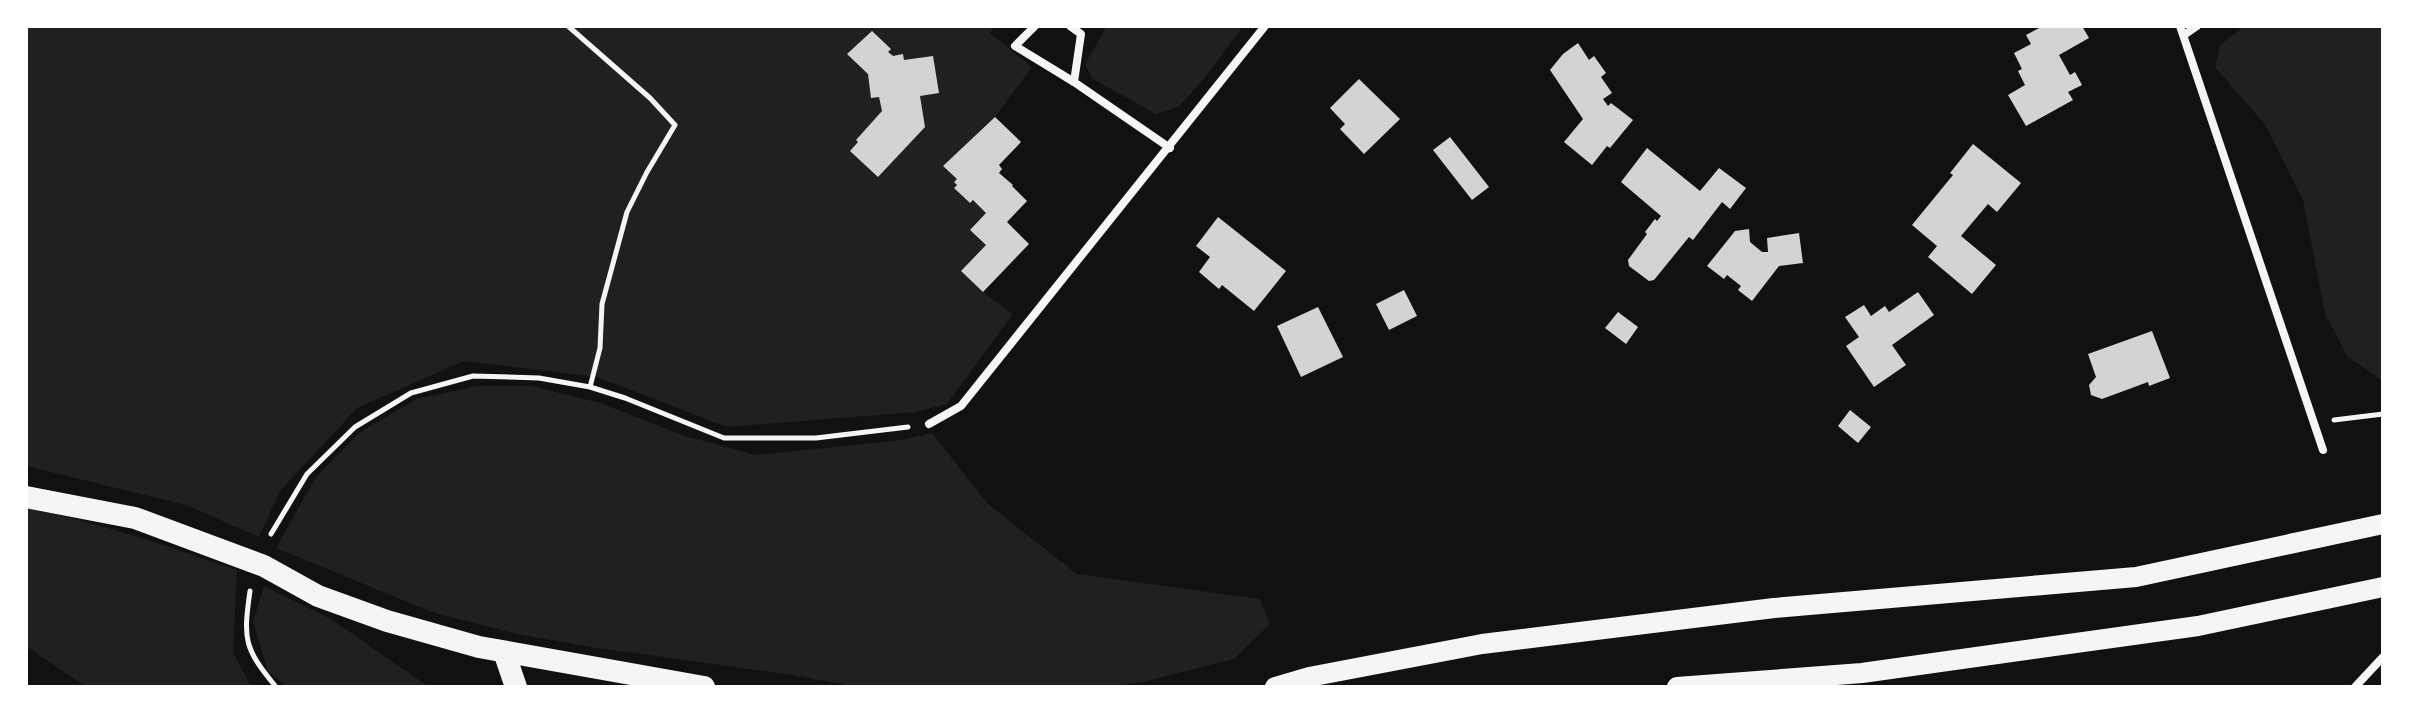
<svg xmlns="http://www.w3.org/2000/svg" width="2409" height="713" font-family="Poppins,sans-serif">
<rect width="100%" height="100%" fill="#111"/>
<path fill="#202020" d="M26,26H994L990,33L1032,67L995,117L943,166L957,179L955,188L969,203L973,200L986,213L970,230L986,245L961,271L983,292L1013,314L947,404L915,412L727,427L597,377L464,361L357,408L280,491L259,537L186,505L26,466Z
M1107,26H1243L1204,79L1178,107L1156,114L1093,79L1085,64Z
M2245,26H2383V381L2348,357L2325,314L2303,200L2266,126L2215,67L2220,45Z
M477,386H531L600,403L685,436L756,455L902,440L932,433L987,503L1077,574L1260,599L1270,624L1234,659L1147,681L1110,687H858L792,675L597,648L517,634L432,612L276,548L316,477L359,433L416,399Z
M26,508C98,522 167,546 237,570L233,653L252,687H86L26,646Z
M264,586L331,619L429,687H287L268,671L253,622Z"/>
<path fill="#d3d3d3" d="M2043,26H2082L2089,38L2059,55L2070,75L2075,72L2082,85L2068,92L2073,100L2026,126L2008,95L2025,85L2018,71L2022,69L2014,53L2031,44L2026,35Z
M872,31L891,49L888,52L893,56L903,54L904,60L933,56L939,93L920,96L925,127L878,177L850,151L858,142L856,140L882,111L879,97L871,98L868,74L847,54Z
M1578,43L1589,60L1594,56L1606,73L1601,77L1612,93L1603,99L1608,106L1611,103L1633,120L1610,148L1607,146L1592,165L1564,142L1583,119L1550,70L1563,54Z
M1359,79L1400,119L1364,154L1340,129L1345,124L1330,108Z
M995,117L1021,142L999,165L1002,169L999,173L1013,185L1012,186L1027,201L1007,222L1029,244L983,292L961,271L986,245L970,230L986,213L973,200L970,203L954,188L957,185L954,182L957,179L943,166Z
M1450,137L1489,187L1472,200L1433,150Z
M1973,144L2021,183L1997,212L1988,204L1961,236L1996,265L1972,294L1928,257L1937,246L1912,225L1953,175L1950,173Z
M1647,148L1700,191L1719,168L1746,188L1730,209L1722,202L1693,240L1689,237L1654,280L1649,281L1629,266L1628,260L1647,234L1645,232L1655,219L1657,221L1661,216L1621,182Z
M1218,217L1286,271L1254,311L1222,285L1219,289L1199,272L1210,257L1196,246Z
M1749,229L1750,242L1762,252H1768L1767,238L1799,233L1803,263L1779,266L1752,301L1738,290L1741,286L1727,275L1724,279L1707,266L1735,231Z
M1404,290L1417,316L1389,330L1376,304Z
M1918,292L1934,315L1892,345L1906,365L1874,387L1846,346L1859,337L1845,317L1864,305L1871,316L1885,306L1889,312Z
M1318,307L1343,357L1301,377L1277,326Z
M1618,312L1638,327L1626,344L1605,328Z
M2152,331L2170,378L2149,386L2148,382L2102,399L2091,395L2089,385L2096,377L2088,354Z
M1850,410L1871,427L1858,443L1838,426Z"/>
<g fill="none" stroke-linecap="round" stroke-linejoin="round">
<path stroke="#f5f5f5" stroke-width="5" d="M568,26L650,98L675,125L647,172L627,212L602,304L600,348L590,387
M2334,420L2383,414
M271,534L307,474L355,427L411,393L473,376L539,378L590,387L625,398L724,438H816L908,427
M250,591C243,640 244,648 276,687"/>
<path stroke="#f5f5f5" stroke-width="8" d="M1035,26L1015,46L1074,82L1170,148
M1070,26L1081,34L1074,82
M2180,26L2323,450
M2184,35L2197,26
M929,424L961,406L1265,26
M2355,687L2383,657"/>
<path stroke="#f5f5f5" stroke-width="20" d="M1275,687L1309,677L1482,644L1774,608L2136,577L2383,524
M1677,687L1862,673L2198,626L2383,587"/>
<path stroke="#f5f5f5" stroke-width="22" d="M26,497L135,518L264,566L318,596L387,621L479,647L704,687
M504,652L516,687"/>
</g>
<rect width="2409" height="713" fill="none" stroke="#ffffff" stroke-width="56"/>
</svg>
